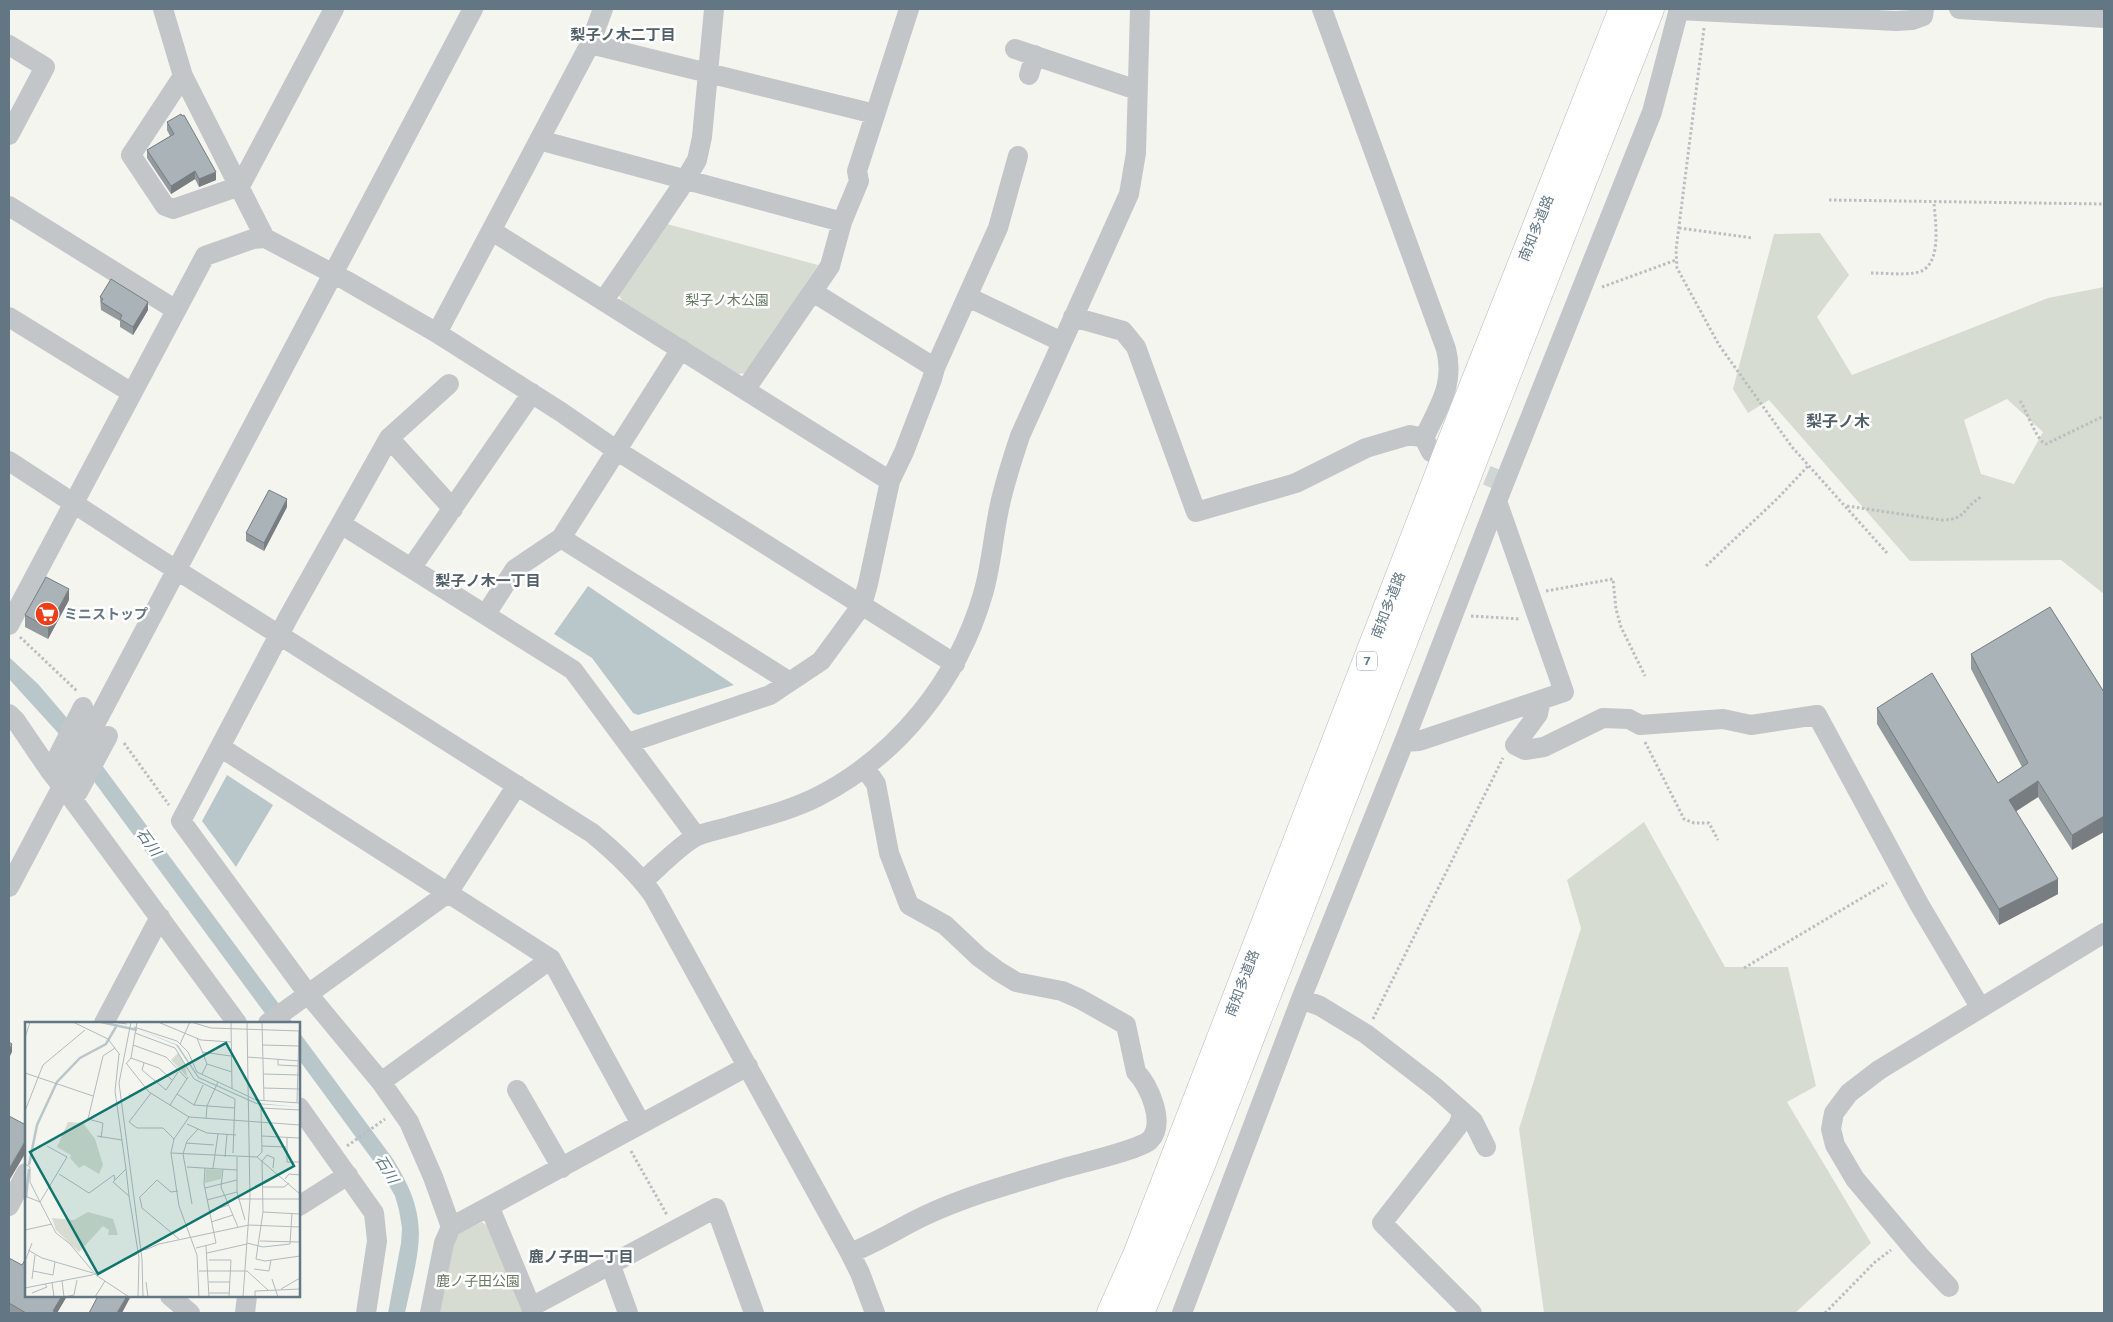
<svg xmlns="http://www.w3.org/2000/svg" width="2113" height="1322" font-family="'Public Sans','Noto Sans JP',sans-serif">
<rect width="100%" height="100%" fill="#f5f5f0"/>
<path fill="#d6dcd1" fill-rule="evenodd" d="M667,224L818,265L747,373L738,374L622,301L619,295Z
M1820,233L1849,275L1817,317L1852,375L2048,298L2104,287V594L2061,560L1910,561L1769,400L1748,413L1733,389L1774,234ZM2007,399L2043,432L2014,484L1981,474L1964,420Z
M1644,822L1725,967H1788L1816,1086L1787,1102L1871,1243L1795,1313H1544L1519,1129L1581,928L1567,880Z
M482,1222L489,1227L523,1313H440L453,1246L458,1234Z"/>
<path fill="#b9c7cb" d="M588,586L734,685L638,715L633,713L592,658L554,634Z
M9,657L38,684L67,718L293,1023H272L59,734L9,679Z
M227,775L273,805L236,867L202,821Z
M299,1032L393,1159C432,1221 419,1247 405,1313H388L401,1243L402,1228L399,1210L395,1196L380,1170L299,1060Z"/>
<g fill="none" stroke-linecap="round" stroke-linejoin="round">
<path stroke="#d0d5d5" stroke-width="20" stroke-dasharray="20 10" stroke-linecap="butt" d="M1459,464L1503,482"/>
<g stroke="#b4b8bb" stroke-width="29">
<path id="highway" d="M1111,1313L1137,1255L1464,410L1623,9
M1140,1313L1201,1165L1488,422L1650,9"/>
</g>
<path stroke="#bbbec0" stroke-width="3" stroke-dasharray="2.5 2.5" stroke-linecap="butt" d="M1704,28L1676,250L1677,268L1719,345L1792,447L1887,553
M1829,200L2104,204
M1679,228L1753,238
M1871,273C1885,273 1901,275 1914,273C1944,270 1935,222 1934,202
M1602,287L1676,260
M2020,401C2027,411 2037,442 2046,444L2104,416
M1847,506L1941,520C1967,520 1961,509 1981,497
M1706,566L1778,498L1809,465
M1546,591L1613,579L1616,609L1621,627L1645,676
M1471,616L1520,619
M20,637L77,691
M1645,742L1684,819L1694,823H1709L1718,840
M124,743L169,805
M1744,968L1887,883
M1373,1019L1503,758
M347,1146L385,1119
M631,1151L667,1215
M1825,1313L1875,1262L1891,1250"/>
<path stroke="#c2c6c9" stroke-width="20" d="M163,9L183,76L265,238L347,281L437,333L561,412L616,450L955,664
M1322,9L1446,349C1455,385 1439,406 1424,438
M1959,9L2104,18
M1678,10L1896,21L1912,20L1923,16L1924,9
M590,44L875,114
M9,45L45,67L9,135
M1015,49L1137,90
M1029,75L1035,55
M183,76L131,155L165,206L173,209L240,186L334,9
M539,140L842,222
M9,206L176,310
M492,231L890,481
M813,292L935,368
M968,297L1062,342
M604,300L679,190L697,160L702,137L714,9
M9,317L132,393
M1073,317L1123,331L1136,347L1196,512L1296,483L1366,448L1410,435L1424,438L1431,452
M437,333L590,44L603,9
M745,390L830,266L842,222L859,181L857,171L909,9
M389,438L453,509
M9,461L145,550L592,833C615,852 636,871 653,895L850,1253L860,1273L875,1313
M341,524L573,670L696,836
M561,538L790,682
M412,567L532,393
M486,614L515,569L561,538L681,349
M9,625L205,256L253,239L265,238
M1541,700L1538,714L1515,745L1525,750L1544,747L1603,718L1629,719L1640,725L1723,719L1751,725L1817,715L1919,904L1980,1007
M9,714L16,721L50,771L73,800L237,1023
M1404,742L1497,501
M628,743L770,695L821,661L862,605L868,584L890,481L904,452L932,379L935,368L998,228L1018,156
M220,747L551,959L641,1124
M55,762L83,707
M78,792L108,736
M643,881C658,868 678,847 695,837C704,832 718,830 728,827C758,818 789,811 817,797C898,756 958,680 983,594C991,567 993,537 999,509C1004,484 1012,460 1020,436L1129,194L1136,153L1140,9
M9,887L473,9
M1301,999L1320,1006L1366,1034L1436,1088L1473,1121L1486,1147
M104,1023L160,917
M268,1023L448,893L517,785
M381,1082L551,959
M517,1090L562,1168
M299,1107L374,1213L377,1241L366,1313
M1463,1112L1458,1126L1382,1223L1472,1313
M9,1206L26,1173
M299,1206L348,1175
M490,1208L531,1307L532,1313
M451,1227L748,1066
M850,1253C876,1243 899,1228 924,1216C969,1195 1017,1182 1064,1168C1081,1163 1139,1150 1150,1140C1166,1123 1149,1085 1136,1072L1126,1025L1080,999L1062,991L1016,982L998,971L979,957L945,925L909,905L889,853L876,784L865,768
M611,1266L628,1313
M1949,1287L1919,1255L1855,1179L1835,1145L1831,1129L1834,1113L1849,1093L1879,1070L2104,933
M170,1296L190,1313
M531,1307L716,1208L754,1313
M245,1313L247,1296
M430,1313L444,1243L451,1227L433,1177L409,1122L381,1082L308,994L181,821L289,616L389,438L449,384
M1182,1313L1301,999L1404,742L1419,741L1564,692L1497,501L1652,112L1679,9"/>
<use href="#highway" stroke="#fff" stroke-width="28"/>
</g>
<path fill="#929a9e" d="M167,122L216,180L199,187L195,179L171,194L147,158V150L170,136L167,130Z
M100,297L148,310L133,335L120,327V321L101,310Z
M287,507L264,551L246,541V533Z
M69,600L48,639L25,627V615Z
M1971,654L2104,692L2072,850L2038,797L2016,811L2058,894L1999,925L1877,724V708L1998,783L2022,767L1971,669Z
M9,1258L67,1296L57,1313H12L9,1311Z"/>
<path fill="#777d81" d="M195,171V179L171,194V186Z
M216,172V180L199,187V179Z
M148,302V310L133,335V327Z
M287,499V507L264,551V543Z
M69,589V600L48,639V628Z
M2038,781V797L2009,816V800Z
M2104,816V832L2072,850V835Z
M2058,879V894L1999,925V909Z
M12,1044V1052L9,1058V1050Z
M26,1140V1152L9,1181V1169Z
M62,1296H67L57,1313L53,1311Z
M127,1296H131L122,1313H117Z"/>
<path fill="#aab3b8" stroke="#777d81" d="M181,114L182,116L184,115L216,172L199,179L195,171L171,186L147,150L174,134L167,122Z
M111,279L148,302L133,327L120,319L122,315L101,302L103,299L100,297Z
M269,490L287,499L264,543L246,533Z
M46,577L69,589L48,628L25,615Z
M2050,607L2104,692V816L2072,835L2038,781L2009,800L2058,879L1999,909L1877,708L1932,673L1998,783L2028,763L1971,654Z
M9,1042L12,1044L9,1050Z
M9,1116L26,1125V1140L9,1169Z
M9,1258L22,1265L26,1258V1296H62L53,1311L57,1313H26L9,1303Z
M98,1296H127L117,1313H89Z"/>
<defs>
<g id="supermarket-disc" transform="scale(1.25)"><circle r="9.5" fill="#ee3e17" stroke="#fff"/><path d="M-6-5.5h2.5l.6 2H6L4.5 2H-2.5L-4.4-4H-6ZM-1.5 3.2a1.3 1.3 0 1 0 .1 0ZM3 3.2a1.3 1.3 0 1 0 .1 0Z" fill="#fff"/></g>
</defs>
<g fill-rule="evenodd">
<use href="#supermarket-disc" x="47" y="614"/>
</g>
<g text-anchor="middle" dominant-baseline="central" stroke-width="5" stroke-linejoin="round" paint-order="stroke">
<rect fill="#fff" stroke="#919fa9" stroke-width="1" x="1357" y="651.5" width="20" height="19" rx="4"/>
<g font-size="12" font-weight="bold" fill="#627684">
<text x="1367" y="661">7</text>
</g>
<g font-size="14" fill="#627684" stroke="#fff">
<text transform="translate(1536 228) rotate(-68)">南知多道路</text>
<text transform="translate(1388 605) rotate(-69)">南知多道路</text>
<text transform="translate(1242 983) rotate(-69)">南知多道路</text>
</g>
<g font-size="14" fill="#677a61" stroke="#fff">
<text x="727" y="300">梨子ノ木公園</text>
<text x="478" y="1281">鹿ノ子田公園</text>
</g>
<g font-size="14" font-weight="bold" fill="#627684" stroke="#fff" text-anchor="start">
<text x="64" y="614">ミニストップ</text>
</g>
<g font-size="15" font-weight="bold" fill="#505f68" stroke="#fff">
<text x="623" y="34">梨子ノ木二丁目</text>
<text x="488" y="580">梨子ノ木一丁目</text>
<text x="581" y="1256">鹿ノ子田一丁目</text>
</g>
<g font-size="15" font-style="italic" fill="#5d7a81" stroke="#fff">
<text transform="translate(149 842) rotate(54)">石川</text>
<text transform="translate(387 1169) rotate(59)">石川</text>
</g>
<g font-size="16" font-weight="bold" fill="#505f68" stroke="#fff">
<text x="1838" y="421">梨子ノ木</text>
</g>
</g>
<g transform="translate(25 1022)">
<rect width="275" height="275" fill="#f5f5f0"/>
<path d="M153,31L160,42L162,55L146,38ZM43,100L58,101L70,117L78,143L74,152L59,143L54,146L45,136L46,133L32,125ZM181,147L197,148L196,157L180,161ZM63,190L88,197L93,213H83L84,208L78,204L54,230L31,208L27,196L49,198Z" fill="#d6dcd1"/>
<path d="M112,7L153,23L174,55L232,81L275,85L231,82L173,56L151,23Z" fill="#b9c7cb"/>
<path fill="none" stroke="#b9c7cb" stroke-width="2.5" d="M76,0L112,8M4,143L12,103L32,60L55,36L81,22L92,3M1,176L4,147"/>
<path fill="none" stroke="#b1babe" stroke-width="1" d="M48,0L83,17L95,33M87,0L102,2M106,0L94,61L117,237L118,275M133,0L176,18L206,20M166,0L186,6L275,9M206,0L207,67M237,0L239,79M109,5L152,19L163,30L172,50L231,78L275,81M110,11L150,26L169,57L210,77L208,131M0,16L5,0M172,16L182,42L177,52M155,22L165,0M108,23L141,35L162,57M238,23L274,24M177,30L206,34M94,32L90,69L101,147L88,160L104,174L114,236L113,275M222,35L275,39M106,36L134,46L147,58M253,37V43L273,44M101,41L124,70L164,95L275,103M119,41L117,48L141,68L153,50M101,42L106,36L112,0M182,42L207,50M0,51L68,74M238,52L275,53M239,66L275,67M126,71L104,100L112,106H138L149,117M152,72L169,83L210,86M272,80L274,9M145,83L163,55M169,83L178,63M0,89L18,43L60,8M164,95L149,117L146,131L154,184L172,233L174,275M275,95V135M181,97L182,84L193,60M162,102L182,111L211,113M72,114L97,118M237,114L274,116M262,115V140H275M76,116L78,101L63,97L78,34L90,26M161,121L189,123M237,124L261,125M146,131L232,135L275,172M200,135L202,112M212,135V170L220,198M232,135L237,130L236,86L275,88M0,142L5,145V160L15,180L42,135L22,124M162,145L212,148M188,146L193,112M248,146L249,136L242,133L237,139L238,190L231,237L240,239L275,234M101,147L104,174M198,147L196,165L213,205M34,152L64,171L89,153L90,158M260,157L264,152L275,153M238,165H259L264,161M180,166L212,158M0,174L15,180L31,211L45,222L71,253L104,275M114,176L132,158L146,170L153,169M115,176L117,186L154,217M213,177H275M182,178L212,170M167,182L158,132L162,119L173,107M184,189L204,183M238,190L275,192M186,200L208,193M0,208L27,202M235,219L275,220M222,221L238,225L265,222L267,191M181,224L184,275M171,226L191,221L179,162L180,146M3,228L17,236L68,251M120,228L134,222L224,203L275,205M182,231L222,222M1,237L7,221M184,238H206L204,275M229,247L244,249L246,238M8,249L28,253L30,240M174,249H222L243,268M7,257L10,233M247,257L253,275M37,259L39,275M27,260L29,275M121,260L123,275M184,260H205M0,266L20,262M256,267L275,256M7,271L22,265L20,262L67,253L112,232M184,271H204M39,275L49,273L52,258M70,275L80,259M218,275L225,177L222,0M230,275V269L275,267"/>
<path fill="#0f766e" fill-opacity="0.15" stroke="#0f766e" stroke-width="2.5" d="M201,21L269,144L73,252L5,130Z"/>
<rect width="275" height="275" fill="none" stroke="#627684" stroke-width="2.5"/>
</g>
<rect width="2113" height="1322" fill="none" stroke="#627684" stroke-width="20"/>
</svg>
